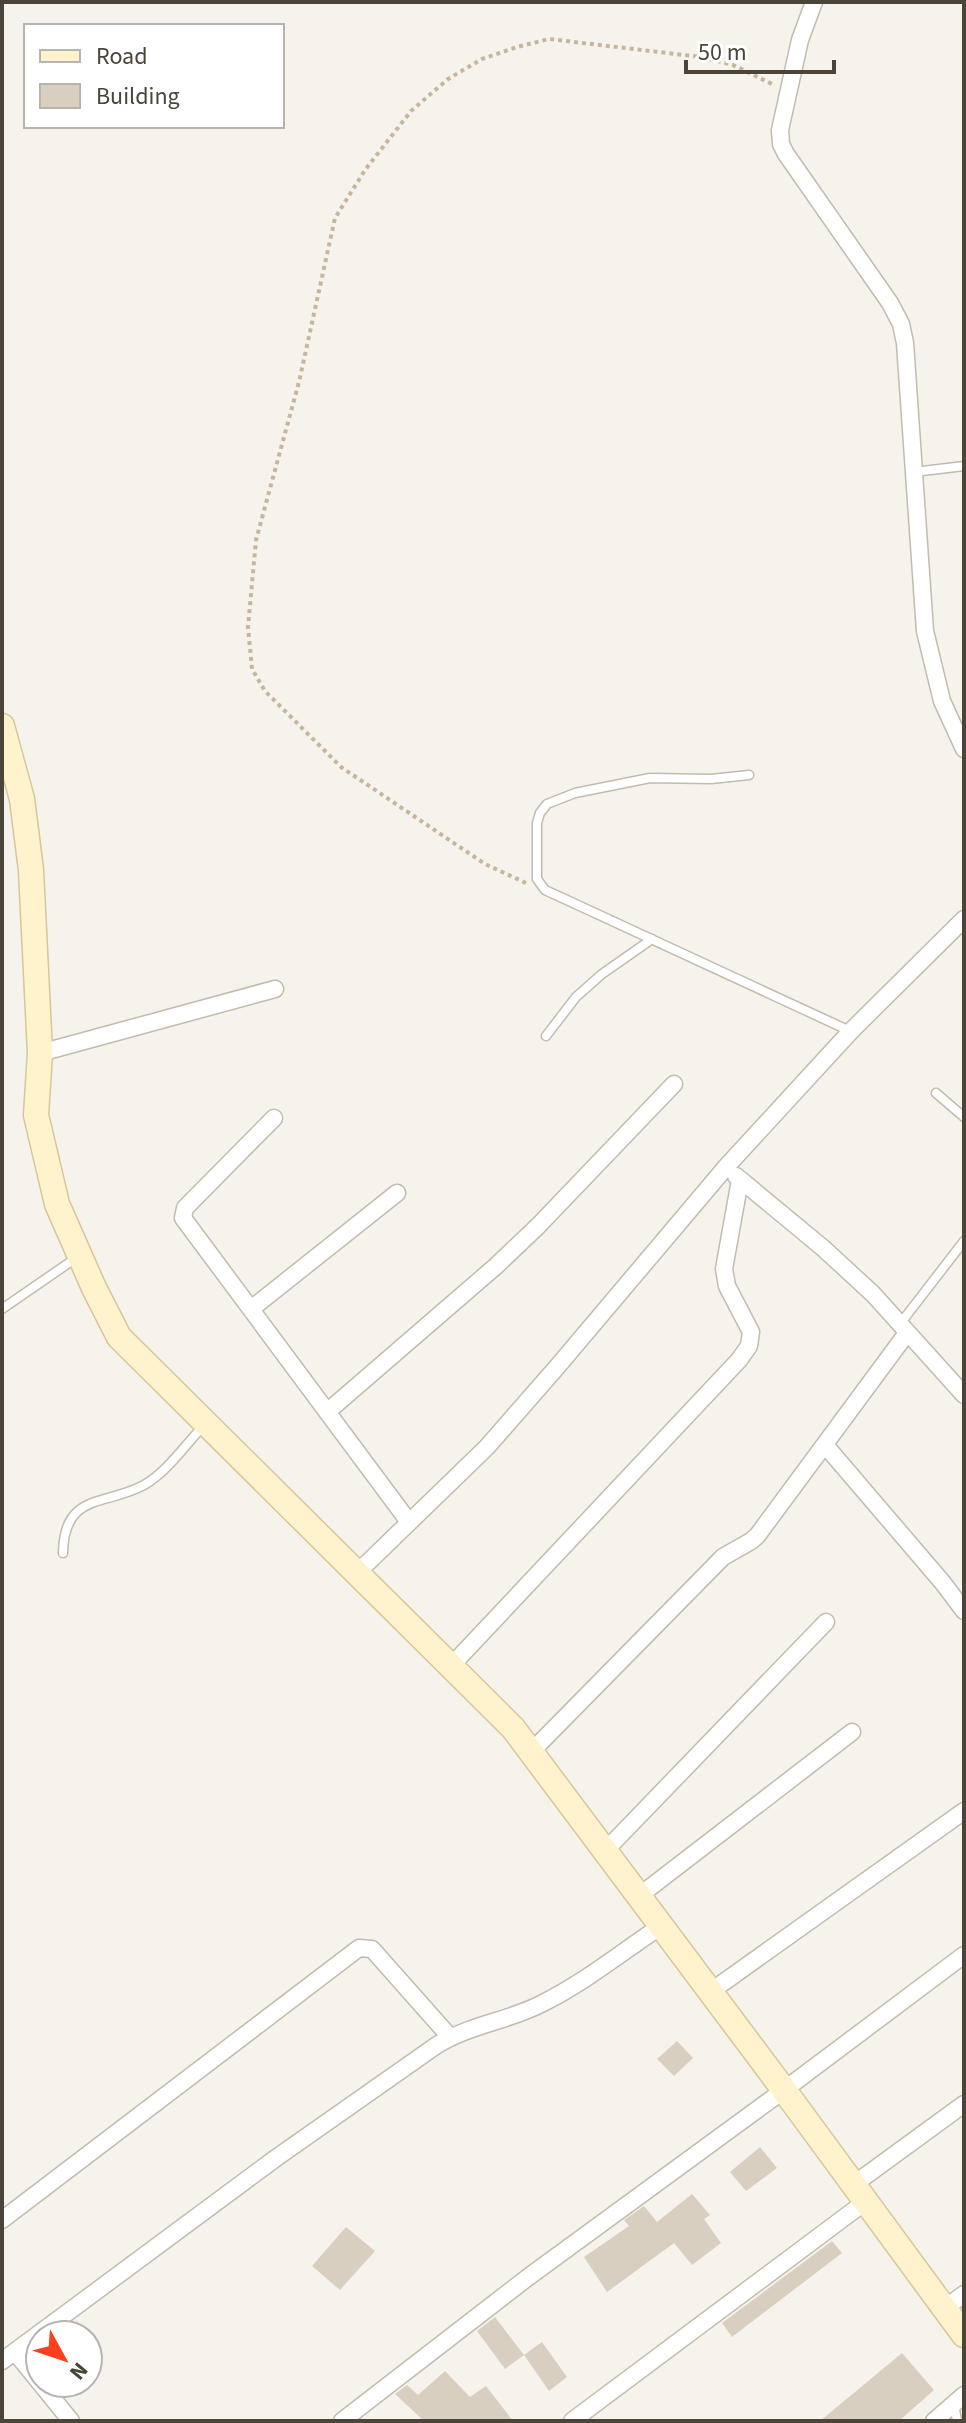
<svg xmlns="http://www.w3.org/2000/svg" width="966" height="2423" font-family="'Source Sans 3',sans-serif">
<rect width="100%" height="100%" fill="#f6f3ec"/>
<path fill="#d8cfc1" d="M677,2041L693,2058L674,2076L657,2059Z
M760,2147L777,2168L746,2191L730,2172Z
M692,2194L710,2215L704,2219L721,2243L692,2265L674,2243L607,2292L584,2257L629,2226L624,2220L644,2206L657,2222Z
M346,2227L375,2251L340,2290L312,2266Z
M832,2241L842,2253L732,2337L722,2323Z
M495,2317L524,2355L505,2369L477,2331Z
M542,2342L567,2377L549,2391L524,2355Z
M902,2353L934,2390L899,2421H820Z
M445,2371L470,2397L486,2386L513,2421H424L395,2394L407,2385L418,2395Z"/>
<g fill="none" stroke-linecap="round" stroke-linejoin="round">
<g stroke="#c2bbae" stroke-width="11">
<path id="service" d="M914,472L964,466
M749,775L711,779L650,778L575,793L547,804L540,813L537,823V879L545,890L569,901L850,1031
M546,1036L576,997L602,974L652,939
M936,1093L964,1117
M2,1309L76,1258
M900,1324L964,1241
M63,1553C64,1492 106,1506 144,1485C168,1471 186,1444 205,1424
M954,2404L957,2421"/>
</g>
<g stroke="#c2bbae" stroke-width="19">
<path id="minor" d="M814,2L800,40L780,130L781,144L786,154L890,303L901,324L905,343L925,631L942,701L964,749
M40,1053L275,989
M274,1118L185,1208L183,1218L409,1522
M736,1176L823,1248L873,1294L964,1395
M251,1309L397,1193
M327,1412L496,1266L538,1226L674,1084
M825,1445L943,1583L964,1611
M357,1573L487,1447L557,1367L726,1167L851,1031L964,919
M451,1666L739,1360L749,1346L751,1332L727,1286L724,1269L740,1180
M531,1752L723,1557L751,1541L757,1536L907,1333
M605,1851L826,1622
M639,1896L852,1732
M710,1992L964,1811
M853,2185L964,2104
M2,2220L359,1948L372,1949L450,2037
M944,2309L964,2294
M15,2352L71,2421
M2,2361L276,2158L437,2045C469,2025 508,2021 541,2004C584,1983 622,1952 661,1926
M342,2421L527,2278L784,2090L964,1955
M572,2421L865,2202
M934,2421L964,2395"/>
</g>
<g stroke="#d6c79b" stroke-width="27">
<path id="secondary" d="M2,726L22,799L31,870L40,1053L36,1115L57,1204L94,1288L119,1337L513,1728L784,2090L964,2335"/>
</g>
<path stroke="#c4b79f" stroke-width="4" stroke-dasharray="4 4" stroke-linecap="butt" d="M526,883L485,864L341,767L265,691L252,669L248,627L256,540L299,382L335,218L365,170L411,111L448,79L482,59L517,47L549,39L701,57L733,65L772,84"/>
<use href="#service" stroke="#fff" stroke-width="8"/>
<use href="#minor" stroke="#fff" stroke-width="16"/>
<use href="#secondary" stroke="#fff3cd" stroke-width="24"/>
</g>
<rect width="966" height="2423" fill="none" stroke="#4b4439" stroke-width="8"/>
<rect x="24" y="24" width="260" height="104" fill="#ffffff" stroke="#b7b4b0" stroke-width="2"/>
<rect x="40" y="50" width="40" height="12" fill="#fff3cd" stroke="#b7b4b0" stroke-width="2"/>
<text x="96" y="64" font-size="24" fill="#4b4439">Road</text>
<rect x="40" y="84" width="40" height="24" fill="#d8cfc1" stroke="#b7b4b0" stroke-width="2"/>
<text x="96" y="104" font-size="24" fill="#4b4439">Building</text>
<g transform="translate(64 2359) rotate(130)"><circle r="38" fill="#ffffff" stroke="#b7b4b0" stroke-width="2"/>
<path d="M0-6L14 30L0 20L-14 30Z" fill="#fc3f1d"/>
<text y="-12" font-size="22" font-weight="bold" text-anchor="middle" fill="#4b4439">N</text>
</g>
<path d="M686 60v12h148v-12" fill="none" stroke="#4b4439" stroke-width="4"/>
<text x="698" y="60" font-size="24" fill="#4b4439" stroke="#ffffff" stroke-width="6" paint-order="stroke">50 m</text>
</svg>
